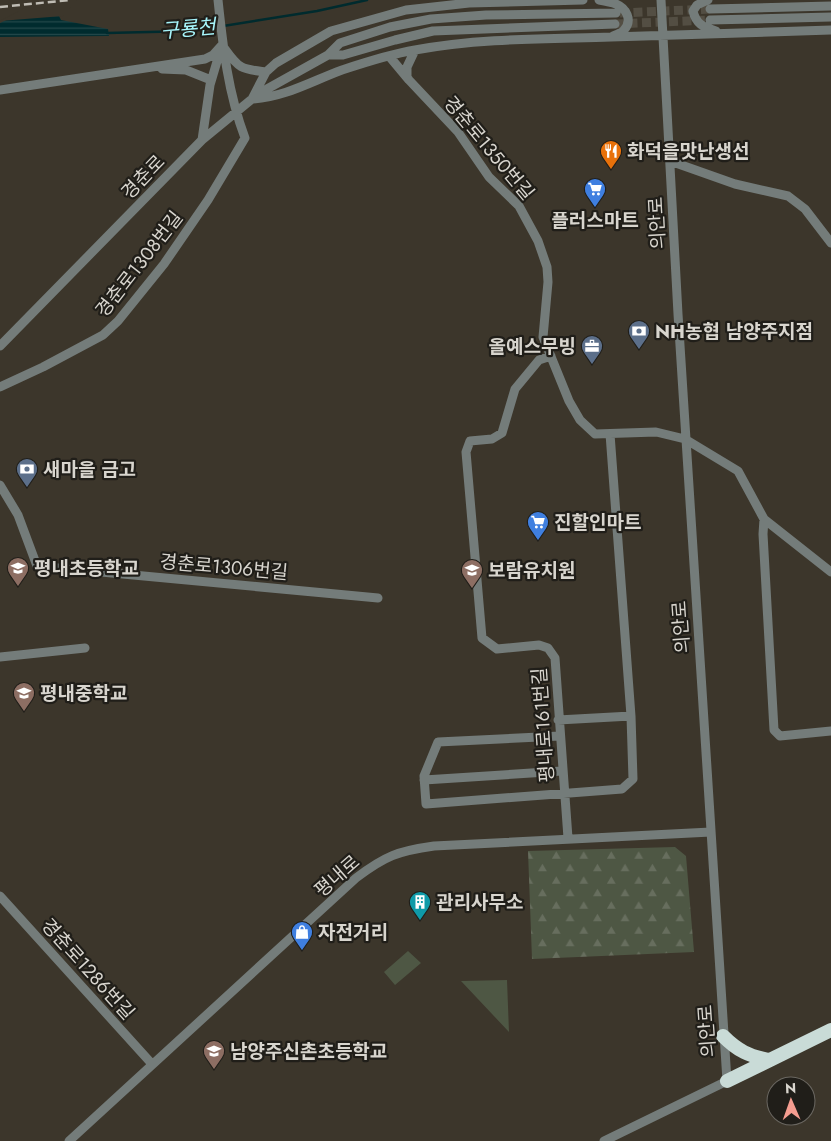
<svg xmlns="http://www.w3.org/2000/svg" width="831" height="1141" font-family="Jost,'Noto Sans KR',sans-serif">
<defs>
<pattern id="forest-firs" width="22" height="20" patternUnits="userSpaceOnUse" patternTransform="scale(1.25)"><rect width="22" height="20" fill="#4e5744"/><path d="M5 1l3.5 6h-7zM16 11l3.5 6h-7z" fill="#676e5e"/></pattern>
<pattern id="water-rules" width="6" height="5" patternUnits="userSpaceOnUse" patternTransform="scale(1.25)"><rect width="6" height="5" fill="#002b2e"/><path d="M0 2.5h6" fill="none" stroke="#24494b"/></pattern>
</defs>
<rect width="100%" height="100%" fill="#3c362b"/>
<path fill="#4e5744" d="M408,951L421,963L395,985L384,972Z
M507,980L509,1032L461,981Z"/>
<path fill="url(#forest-firs)" d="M675,847L686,856L694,952L532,959L528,851Z"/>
<path fill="url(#water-rules)" d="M74,0L59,16L61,20L108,29L109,36L0,37V23L38,5Z"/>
<path fill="#3c362b" d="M40,0H77L63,16L0,21Z"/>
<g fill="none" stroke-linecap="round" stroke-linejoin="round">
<path stroke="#002b2e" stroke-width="2.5" d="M107,33L192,31L317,11L367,0"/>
<path stroke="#534e43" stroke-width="9" stroke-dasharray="9 4.5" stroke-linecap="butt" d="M620,13L710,9
M615,24L710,20"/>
<path stroke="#747c7a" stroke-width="9" d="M599,0C605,1 611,2 616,4C626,8 633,20 624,30C622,33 617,34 613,36
M708,0L697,5L693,11C696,24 703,27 716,31
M710,9L831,6
M710,20L831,17
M225,49C240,70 242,69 266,72
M328,55H343L395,40L433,31L615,24
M389,56L409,80L458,132L489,177L519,206L538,241L547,267L548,282L543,337L569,401L580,420L595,434L656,432L685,439L738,471L764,519L831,572
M162,69L186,70L211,80
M407,77V67L415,50
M0,90L205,59L213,55L222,45
M252,99L266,72L276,63L331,31L406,10L469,3L583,0
M253,99C285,97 312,81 342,70C366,62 391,54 415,50C480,38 546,39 611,37C685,35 758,32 831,30
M202,140L210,85L221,48
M670,161L735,184L788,196L805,209L831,243
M0,346L202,140L252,99L267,89L328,55L340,43L390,27L431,19L486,15L616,13
M551,356L539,360L515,389L502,433L492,439L470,441L466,452L482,638L497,649L539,645L548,648L555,658L568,838
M0,387L43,367L103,335L118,321L164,264L208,200L245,138C228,93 223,47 218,0
M0,485L18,515L37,566L378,598
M764,519L763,534L774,730L780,736L831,731
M0,657L85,648
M558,720L631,716
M560,736L438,742L424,776L426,804L622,789L633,779L631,716L610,434
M424,780L562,771
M0,896L152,1064
M69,1141L356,878C385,856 398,851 434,846L711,832
M604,1141L727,1081L678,314L661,0"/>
<path stroke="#c9dbd7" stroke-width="14" d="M723,1036C738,1051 749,1056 769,1060
M727,1081L831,1030"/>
<path stroke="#bfbcb4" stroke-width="2.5" stroke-dasharray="8 4" stroke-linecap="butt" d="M0,7L70,0"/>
</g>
<defs>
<g id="restaurant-pin" transform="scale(1.125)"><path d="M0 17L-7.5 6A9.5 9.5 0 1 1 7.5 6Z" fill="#e8710a" stroke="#201e19"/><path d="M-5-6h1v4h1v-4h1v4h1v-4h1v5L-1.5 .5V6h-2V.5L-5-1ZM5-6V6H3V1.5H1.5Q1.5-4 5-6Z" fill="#fff"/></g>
<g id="supermarket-pin" transform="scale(1.125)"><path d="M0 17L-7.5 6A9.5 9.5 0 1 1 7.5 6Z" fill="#3f7fe0" stroke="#201e19"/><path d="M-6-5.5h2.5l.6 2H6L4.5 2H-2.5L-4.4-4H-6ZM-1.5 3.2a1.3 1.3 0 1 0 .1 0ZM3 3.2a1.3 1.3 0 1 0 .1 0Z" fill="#fff"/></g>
<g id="bank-pin" transform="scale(1.125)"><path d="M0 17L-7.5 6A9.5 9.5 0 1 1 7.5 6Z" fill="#5c6f8a" stroke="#201e19"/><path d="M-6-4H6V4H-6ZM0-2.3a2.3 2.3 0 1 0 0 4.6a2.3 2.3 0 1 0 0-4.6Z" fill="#fff"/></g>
<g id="office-pin" transform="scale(1.125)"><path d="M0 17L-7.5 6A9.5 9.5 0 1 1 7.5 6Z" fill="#5c6f8a" stroke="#201e19"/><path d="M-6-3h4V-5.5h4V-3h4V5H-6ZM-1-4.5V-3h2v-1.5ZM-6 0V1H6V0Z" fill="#fff"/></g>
<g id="school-pin" transform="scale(1.125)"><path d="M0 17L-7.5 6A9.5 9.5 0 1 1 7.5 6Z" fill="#8d6e63" stroke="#201e19"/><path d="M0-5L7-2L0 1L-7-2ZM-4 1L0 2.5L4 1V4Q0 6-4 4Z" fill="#fff"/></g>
<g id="building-pin" transform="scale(1.125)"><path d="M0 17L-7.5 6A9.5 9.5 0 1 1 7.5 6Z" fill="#0f9aa8" stroke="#201e19"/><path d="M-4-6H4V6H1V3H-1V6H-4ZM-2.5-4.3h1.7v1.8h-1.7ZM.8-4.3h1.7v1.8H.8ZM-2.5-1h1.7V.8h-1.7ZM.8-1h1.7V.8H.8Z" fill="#fff"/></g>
<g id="shop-pin" transform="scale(1.125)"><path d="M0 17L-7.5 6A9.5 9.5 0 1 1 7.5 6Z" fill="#3f7fe0" stroke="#201e19"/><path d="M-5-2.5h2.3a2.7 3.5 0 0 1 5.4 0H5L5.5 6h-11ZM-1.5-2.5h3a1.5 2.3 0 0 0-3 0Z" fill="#fff"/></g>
</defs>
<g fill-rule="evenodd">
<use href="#restaurant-pin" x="611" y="151"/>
<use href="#supermarket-pin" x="595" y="189"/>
<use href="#bank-pin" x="639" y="331"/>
<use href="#office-pin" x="592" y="346"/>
<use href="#bank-pin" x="27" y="469"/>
<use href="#supermarket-pin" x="538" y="522"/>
<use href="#school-pin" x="18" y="568"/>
<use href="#school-pin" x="472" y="570"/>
<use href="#school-pin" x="24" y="693"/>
<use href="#building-pin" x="420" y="902"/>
<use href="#shop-pin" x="302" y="932"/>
<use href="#school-pin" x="214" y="1051"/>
</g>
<g text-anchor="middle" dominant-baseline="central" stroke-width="4.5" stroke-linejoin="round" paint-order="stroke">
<g font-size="19" fill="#d8d5ce" stroke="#201e19">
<text transform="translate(489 148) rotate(50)">경춘로1350번길</text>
<text transform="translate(143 177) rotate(-46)">경춘로</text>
<text transform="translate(657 223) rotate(-93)">의안로</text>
<text transform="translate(139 264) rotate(-52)">경춘로1308번길</text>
<text transform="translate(224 567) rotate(5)">경춘로1306번길</text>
<text transform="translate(681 627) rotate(-94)">의안로</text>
<text transform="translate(543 725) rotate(-94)">평내로161번길</text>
<text transform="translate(337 876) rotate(-41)">평내로</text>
<text transform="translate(88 969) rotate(48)">경춘로1286번길</text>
<text transform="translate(707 1031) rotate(-94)">의안로</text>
</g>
<g font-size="19" font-weight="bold" fill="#d8d5ce" stroke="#201e19" text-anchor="start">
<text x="627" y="151">화덕을맛난생선</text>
<text x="595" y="220" text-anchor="middle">플러스마트</text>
<text x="655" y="331">NH농협 남양주지점</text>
<text x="576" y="346" text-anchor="end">올예스무빙</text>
<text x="43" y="469">새마을 금고</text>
<text x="554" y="522">진할인마트</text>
<text x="34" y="568">평내초등학교</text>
<text x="488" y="570">보람유치원</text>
<text x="40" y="693">평내중학교</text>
<text x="436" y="902">관리사무소</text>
<text x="318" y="932">자전거리</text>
<text x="230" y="1051">남양주신촌초등학교</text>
</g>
<g font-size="20" font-style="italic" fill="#a6f4fa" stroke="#201e19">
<text transform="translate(188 29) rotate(-5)">구룡천</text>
</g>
</g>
<g transform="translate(791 1101) rotate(358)"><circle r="24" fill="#201e19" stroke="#6a6761"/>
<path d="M0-4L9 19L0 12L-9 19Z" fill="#f59d90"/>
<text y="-8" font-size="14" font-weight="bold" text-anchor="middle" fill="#d8d5ce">N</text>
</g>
</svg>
